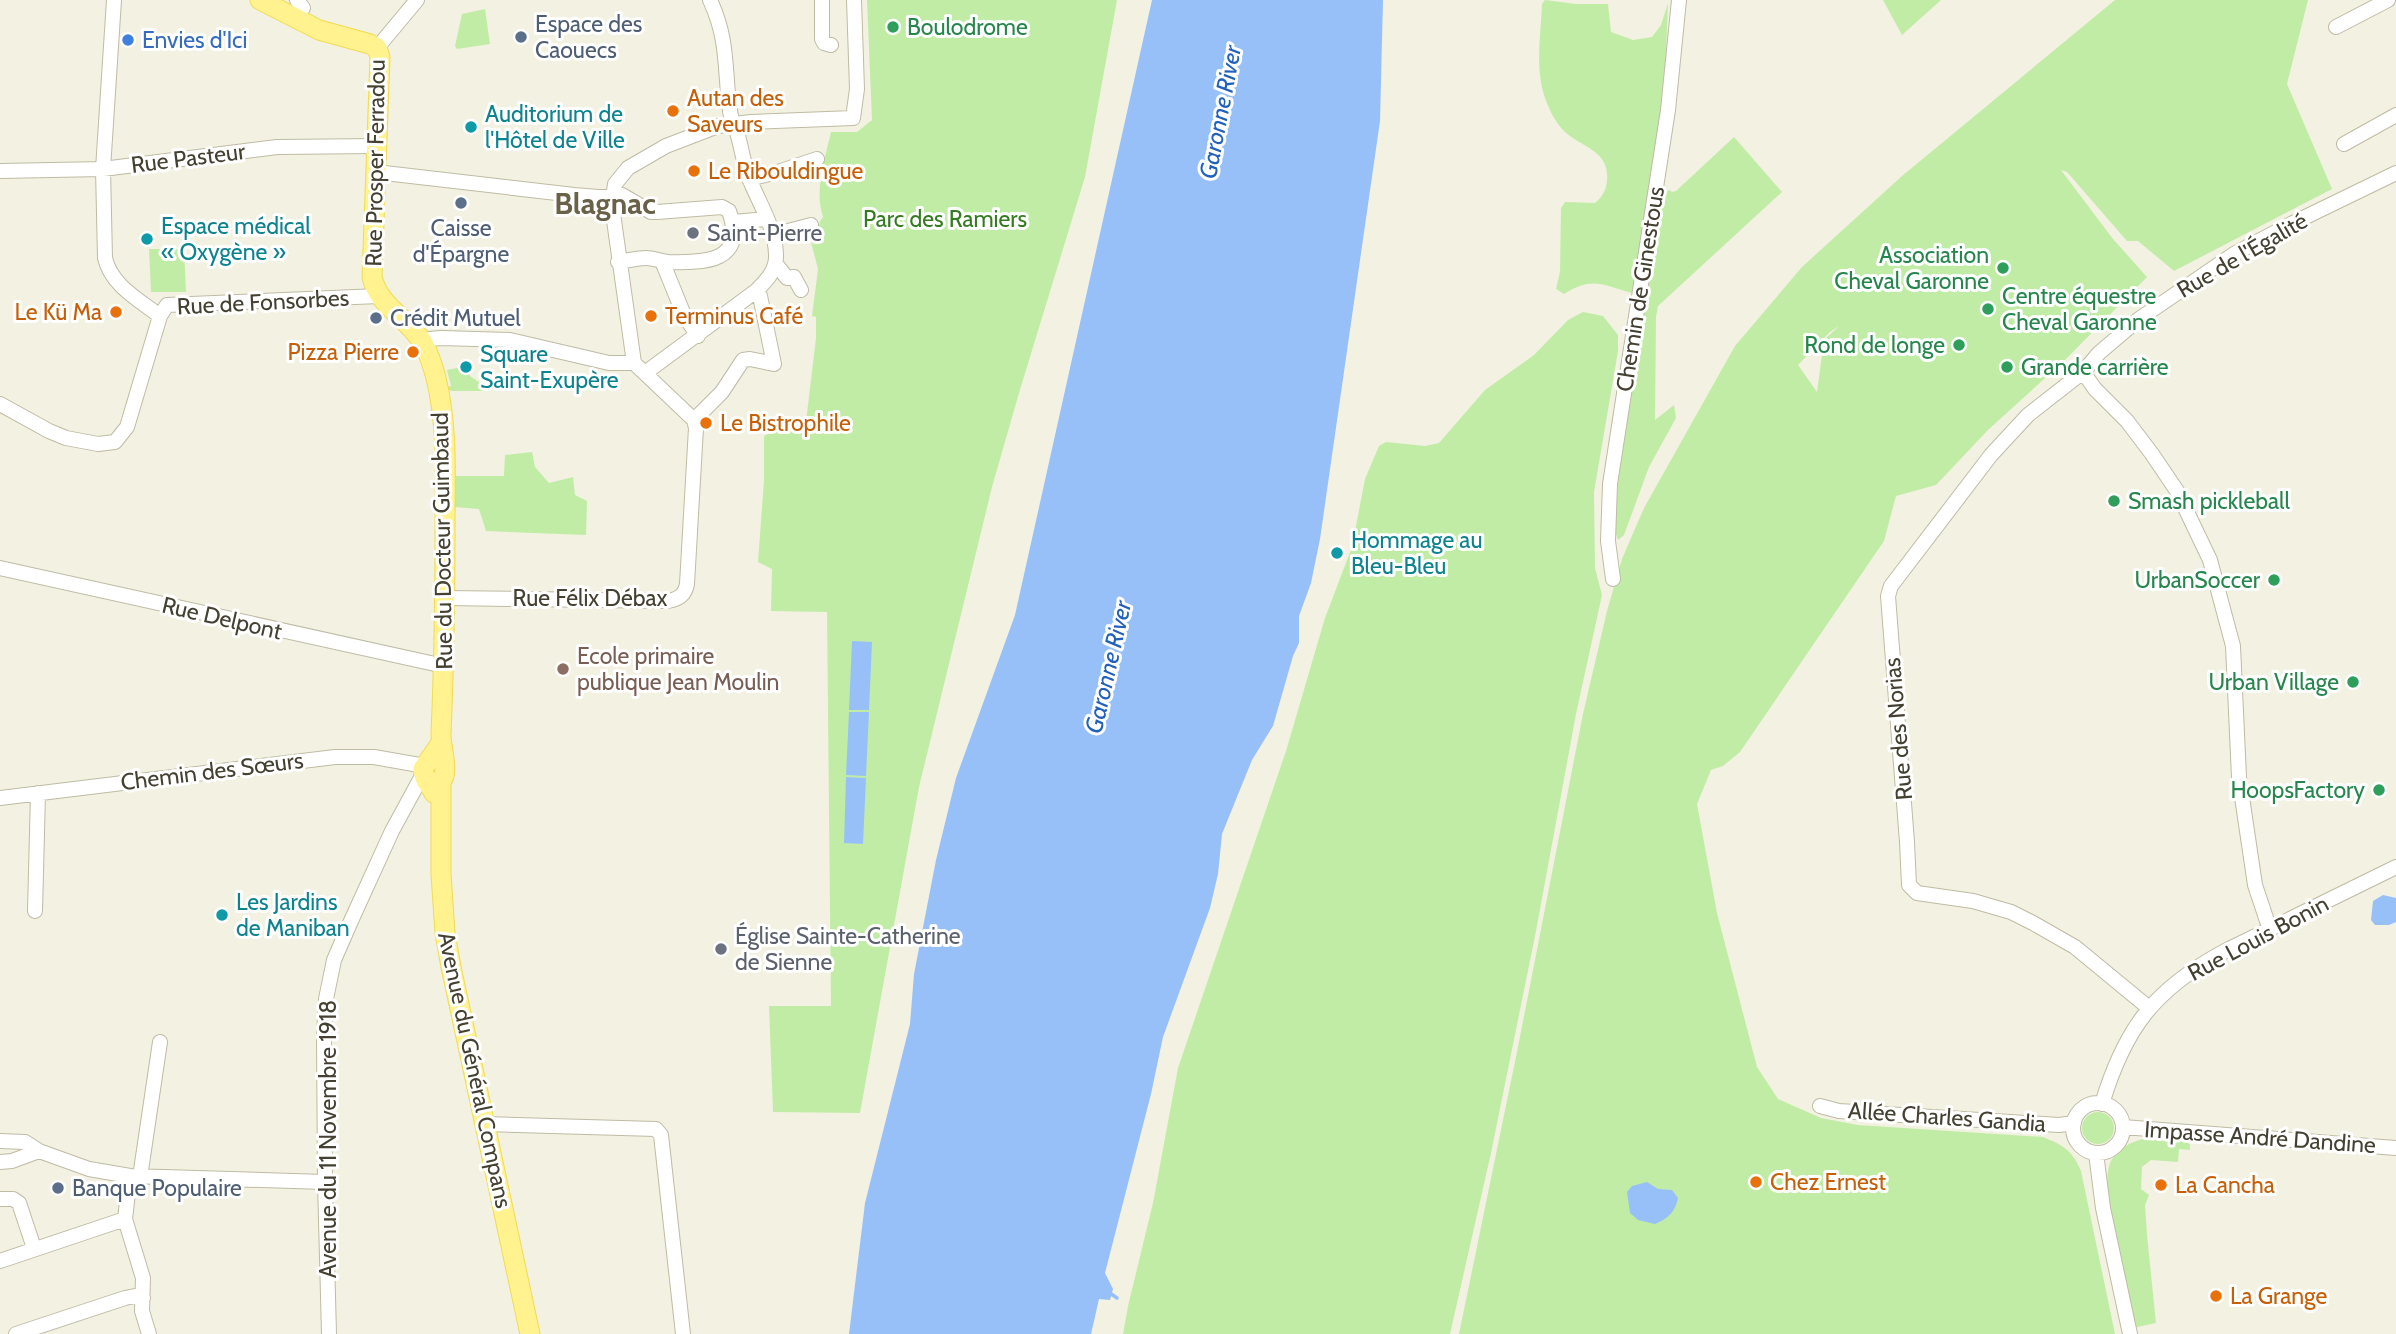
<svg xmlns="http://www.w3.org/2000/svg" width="2396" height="1334" font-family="Cabin,sans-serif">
<rect width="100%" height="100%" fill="#f3f1e2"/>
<path fill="#c1eca6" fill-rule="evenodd" d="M867,0H1117L1085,177L1019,393L992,487L919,787L860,1113L773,1112L769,1006H831L827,612L771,611L772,569L758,562L764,480V436L773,431L805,430L816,338V317L812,316L818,269L811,242L813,236L818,232L820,221L823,217C814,190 825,159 831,132H857L872,120Z
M1545,0L1576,4H1608L1611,32L1633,40L1652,37L1661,25L1668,3L1665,78L1647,212L1632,293C1602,285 1593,276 1564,294L1556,289L1560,272L1561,208L1565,202L1595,203C1602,197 1606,191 1607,181C1610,151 1583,148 1565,132C1555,123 1548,107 1544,95C1535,66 1541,33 1542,4Z
M1883,0H1941L1902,35Z
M2115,0H2308L2287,84L2332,189L2174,271L2138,241H2127L2067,172L2061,170L2113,239L2147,277L2065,360L1988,430L1936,485L1896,496L1884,541L1740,752L1723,766L1711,770L1697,804L1717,913L1757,1067L1778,1099L1821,1118L1858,1125L2043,1137C2063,1145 2072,1150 2081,1171L2115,1334H1459L1517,1052L1583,714L1607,611L1622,559L1644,508L1735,346L1802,267L1902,176ZM1839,326L1824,340L1817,392L1798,365L1830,332Z
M485,9L490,44L457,49L455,46L462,14Z
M1734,137L1782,192L1658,306L1656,317L1655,420L1674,405L1676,418L1649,467L1624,535L1618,540L1615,531L1618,483L1662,195L1669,190L1672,192L1676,191Z
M149,249H184L186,292H151Z
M1583,312L1603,316L1618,335V351L1594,492L1595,568L1602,595L1576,714L1536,931L1491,1153L1450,1334H1123L1128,1306L1153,1203L1178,1068L1286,751L1325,618L1352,547L1365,479L1379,446L1386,442L1425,446L1439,443L1485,390L1534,355L1568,320Z
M457,368L469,372L470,376L486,387V391H452L447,389V387L451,386L447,370Z
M532,452L535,467L549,483L573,477L575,495L587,501L586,535L486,531L479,509L455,507L453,476H504L505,455Z
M2082 1128a16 16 0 1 1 32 0a16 16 0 1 1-32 0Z
M2147,1138L2186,1140L2190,1145V1150L2179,1149L2178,1162L2151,1160L2142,1167L2141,1189L2149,1195L2145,1205L2147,1235L2156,1323L2133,1328C2126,1295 2097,1188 2111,1161C2118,1147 2133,1141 2147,1138Z"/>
<path fill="#97c0f8" d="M1152,0H1383L1380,121L1320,539L1311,583L1299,616V643L1293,656L1273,726L1252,760L1222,834L1218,874L1210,908L1163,1037L1151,1094L1105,1273L1113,1289L1110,1300L1099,1299L1091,1334H849L865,1203L910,1024L914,974L936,860L956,778L1015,615Z
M852,641L872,642L869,710H849Z
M849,712H869L866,776L846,775Z
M846,777L866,778L863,844L844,843Z
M2383,895L2396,898V922L2389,925H2375L2371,920L2373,901Z
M1647,1182L1658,1189L1672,1190L1678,1198C1675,1212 1669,1218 1655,1224L1638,1220L1630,1213L1627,1192L1632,1186Z"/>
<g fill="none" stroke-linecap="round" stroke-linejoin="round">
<path stroke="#97c0f8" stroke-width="3.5" d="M1107,1291L1117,1298"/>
<g stroke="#bfbba4" stroke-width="16">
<path id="minor" d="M114,0L103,169L105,258C111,285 139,300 160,316
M297,0L303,8
M822,0V39L824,43L831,45
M2336,27L2388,0
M377,48L417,0
M2344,144L2396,115
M0,171L103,169L277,147L377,146
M376,172L574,195L598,197L622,195L651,212H657L722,207L729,211C747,262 706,263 668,262C660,261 653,258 646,258C637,258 627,261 618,262
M749,179L781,171L817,159
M733,222L767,219
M773,235L811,225
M662,261L684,315L698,336
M776,264L787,278L794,277L801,290
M423,343L430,339L441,338L510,340L609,363H634
M2083,372L2028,415L1991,455L1891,586L1888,596L1907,842L1909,885L1917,893L1973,901L2011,912L2033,923L2075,947L2149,1008
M645,373L756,291C767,280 777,270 776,254C775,227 759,203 749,178C744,165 742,150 738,136C736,127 731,120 730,111C724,68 729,41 710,0
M0,404L49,431L66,438L98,444L115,442L127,427L160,316L167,305L379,296
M694,420L634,363L612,206L615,184L628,168L666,146L718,126L751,122L853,118L857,89L854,0
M694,420L722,392L743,360L750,359L774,364L760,296L756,291
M0,568L444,666
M1613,579L1608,541L1610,484L1668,110L1679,0
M445,598L668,601C679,599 685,595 687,584L696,428L694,420
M0,798L335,757H374L425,766
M35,911L38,793
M2270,930L2255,885L2239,777L2233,646L2210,560L2177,491L2152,454L2127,421L2095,389L2083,372L2099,353L2139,319L2234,254L2291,224L2396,173
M2073 1128a25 25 0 1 1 50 0a25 25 0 1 1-50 0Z
M2102,1104C2125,1027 2155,989 2225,951L2396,867
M1820,1106L1839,1111L2059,1125L2074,1123
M485,1124L656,1129L661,1135L683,1334
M2123,1127L2396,1148
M0,1141L25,1142L39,1151
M2096,1153L2103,1208L2130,1334
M0,1162L12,1161L39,1151L89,1169L130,1176L325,1182
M130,1176L125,1219L143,1278L142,1311L149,1334
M140,1177L160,1042
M0,1199H13L19,1203L34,1248
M0,1261L125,1219
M16,1334L125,1298L135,1296L143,1298
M329,1334L325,1182L324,1035L326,999L334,960L351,921L392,831L423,774"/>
</g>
<g stroke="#f0db53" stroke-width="21">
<path id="major" d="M260,0L319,30L370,44L377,48L380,57L372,277C379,307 408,318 423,343C429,354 433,366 436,378C448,427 445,476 445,526C445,596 444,665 441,734C440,747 457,792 427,782
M441,779V874L445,933L451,967L530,1334
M434,793L425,778L423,769L441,743"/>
</g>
<use href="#minor" stroke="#fff" stroke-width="14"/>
<use href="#major" stroke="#fff28f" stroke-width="19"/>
</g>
<g fill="#2e9e5b" stroke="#fff" stroke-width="2.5">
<circle cx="893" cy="27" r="7"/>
<circle cx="2003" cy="268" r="7"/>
<circle cx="1988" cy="309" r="7"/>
<circle cx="1959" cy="345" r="7"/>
<circle cx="2007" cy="367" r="7"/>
<circle cx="2114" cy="501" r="7"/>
<circle cx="2274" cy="580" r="7"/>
<circle cx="2353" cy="682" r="7"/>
<circle cx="2379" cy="790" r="7"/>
</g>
<g fill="#5c6f8a" stroke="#fff" stroke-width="2.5">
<circle cx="521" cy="37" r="7"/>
<circle cx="461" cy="203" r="7"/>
<circle cx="376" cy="318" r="7"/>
<circle cx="58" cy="1188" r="7"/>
</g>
<circle fill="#3f7fe0" stroke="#fff" stroke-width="2.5" cx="128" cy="40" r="7"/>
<g fill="#e8710a" stroke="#fff" stroke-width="2.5">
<circle cx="673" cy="111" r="7"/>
<circle cx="694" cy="171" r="7"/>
<circle cx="116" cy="312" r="7"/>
<circle cx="651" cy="316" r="7"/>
<circle cx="413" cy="352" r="7"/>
<circle cx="706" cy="423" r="7"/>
<circle cx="1756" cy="1182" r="7"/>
<circle cx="2161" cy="1185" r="7"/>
<circle cx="2216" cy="1296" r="7"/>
</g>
<g fill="#0f9aa8" stroke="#fff" stroke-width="2.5">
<circle cx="471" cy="127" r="7"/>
<circle cx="147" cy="239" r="7"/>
<circle cx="466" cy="367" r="7"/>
<circle cx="1337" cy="553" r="7"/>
<circle cx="222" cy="915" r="7"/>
</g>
<g fill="#6b7280" stroke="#fff" stroke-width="2.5">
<circle cx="693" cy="233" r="7"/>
<circle cx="721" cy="949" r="7"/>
</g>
<circle fill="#8d6e63" stroke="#fff" stroke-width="2.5" cx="563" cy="669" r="7"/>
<g text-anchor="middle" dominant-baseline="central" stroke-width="6" stroke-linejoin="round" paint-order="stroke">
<g font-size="23" fill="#4e5e75" stroke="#fff" text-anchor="start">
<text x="535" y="24">Espace des<tspan x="535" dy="26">Caouecs</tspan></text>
<text x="461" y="228" text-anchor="middle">Caisse<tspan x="461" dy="26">d'Épargne</tspan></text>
<text x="390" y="318">Crédit Mutuel</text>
<text x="72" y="1188">Banque Populaire</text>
</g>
<g font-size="23" fill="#27864d" stroke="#fff" text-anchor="end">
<text x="907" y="27" text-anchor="start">Boulodrome</text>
<text x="1989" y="255">Association<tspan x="1989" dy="26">Cheval Garonne</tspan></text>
<text x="2002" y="296" text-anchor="start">Centre équestre<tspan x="2002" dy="26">Cheval Garonne</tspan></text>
<text x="1945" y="345">Rond de longe</text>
<text x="2021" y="367" text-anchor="start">Grande carrière</text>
<text x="2128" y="501" text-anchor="start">Smash pickleball</text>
<text x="2260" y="580">UrbanSoccer</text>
<text x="2339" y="682">Urban Village</text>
<text x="2365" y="790">HoopsFactory</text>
</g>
<g font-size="23" fill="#366cbe" stroke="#fff" text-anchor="start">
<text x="142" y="40">Envies d'Ici</text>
</g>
<g font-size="23" fill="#c56008" stroke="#fff" text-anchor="start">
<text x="687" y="98">Autan des<tspan x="687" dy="26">Saveurs</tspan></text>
<text x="708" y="171">Le Ribouldingue</text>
<text x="102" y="312" text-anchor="end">Le Kü Ma</text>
<text x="665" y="316">Terminus Café</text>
<text x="399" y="352" text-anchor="end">Pizza Pierre</text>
<text x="720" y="423">Le Bistrophile</text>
<text x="1770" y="1182">Chez Ernest</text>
<text x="2175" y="1185">La Cancha</text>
<text x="2230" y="1296">La Grange</text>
</g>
<g font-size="23" fill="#0d838f" stroke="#fff" text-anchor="start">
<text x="485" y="114">Auditorium de<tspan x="485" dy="26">l'Hôtel de Ville</tspan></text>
<text x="161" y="226">Espace médical<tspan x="161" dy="26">« Oxygène »</tspan></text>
<text x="480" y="354">Square<tspan x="480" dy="26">Saint-Exupère</tspan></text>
<text x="1351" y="540">Hommage au<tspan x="1351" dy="26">Bleu-Bleu</tspan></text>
<text x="236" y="902">Les Jardins<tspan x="236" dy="26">de Maniban</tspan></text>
</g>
<g font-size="23" fill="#454132" stroke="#fff">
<text transform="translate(188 158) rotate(-7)">Rue Pasteur</text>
<text transform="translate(375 163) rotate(-89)">Rue Prosper Ferradou</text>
<text transform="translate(2242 255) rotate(-30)">Rue de l'Égalité</text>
<text transform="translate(1640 289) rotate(-81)">Chemin de Ginestous</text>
<text transform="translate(263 302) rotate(-3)">Rue de Fonsorbes</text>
<text transform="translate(442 541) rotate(-91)">Rue du Docteur Guimbaud</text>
<text x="590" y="598">Rue Félix Débax</text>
<text transform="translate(222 618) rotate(13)">Rue Delpont</text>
<text transform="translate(1898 729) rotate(-95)">Rue des Norias</text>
<text transform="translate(212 771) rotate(-7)">Chemin des Sœurs</text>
<text transform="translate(2258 938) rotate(-28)">Rue Louis Bonin</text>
<text transform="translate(475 1070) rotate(78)">Avenue du Général Compans</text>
<text transform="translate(1947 1117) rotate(4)">Allée Charles Gandia</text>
<text transform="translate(2260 1137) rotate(4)">Impasse André Dandine</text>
<text transform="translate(328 1139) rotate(-90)">Avenue du 11 Novembre 1918</text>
</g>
<g font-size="23" fill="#347c20" stroke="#fff">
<text x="945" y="219">Parc des Ramiers</text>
</g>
<g font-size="23" fill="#5b616d" stroke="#fff" text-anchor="start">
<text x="707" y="233">Saint-Pierre</text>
<text x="735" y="936">Église Sainte-Catherine<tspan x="735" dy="26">de Sienne</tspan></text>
</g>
<g font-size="23" fill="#785e54" stroke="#fff" text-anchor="start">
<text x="577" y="656">Ecole primaire<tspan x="577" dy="26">publique Jean Moulin</tspan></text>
</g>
<g font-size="24" font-style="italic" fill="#2161bb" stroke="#fff">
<text transform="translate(1220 112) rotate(-79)">Garonne River</text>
<text transform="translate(1108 667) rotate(-77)">Garonne River</text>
</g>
<g font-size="30" font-weight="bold" fill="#696148" stroke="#fff">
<text x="605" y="203">Blagnac</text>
</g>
</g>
</svg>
